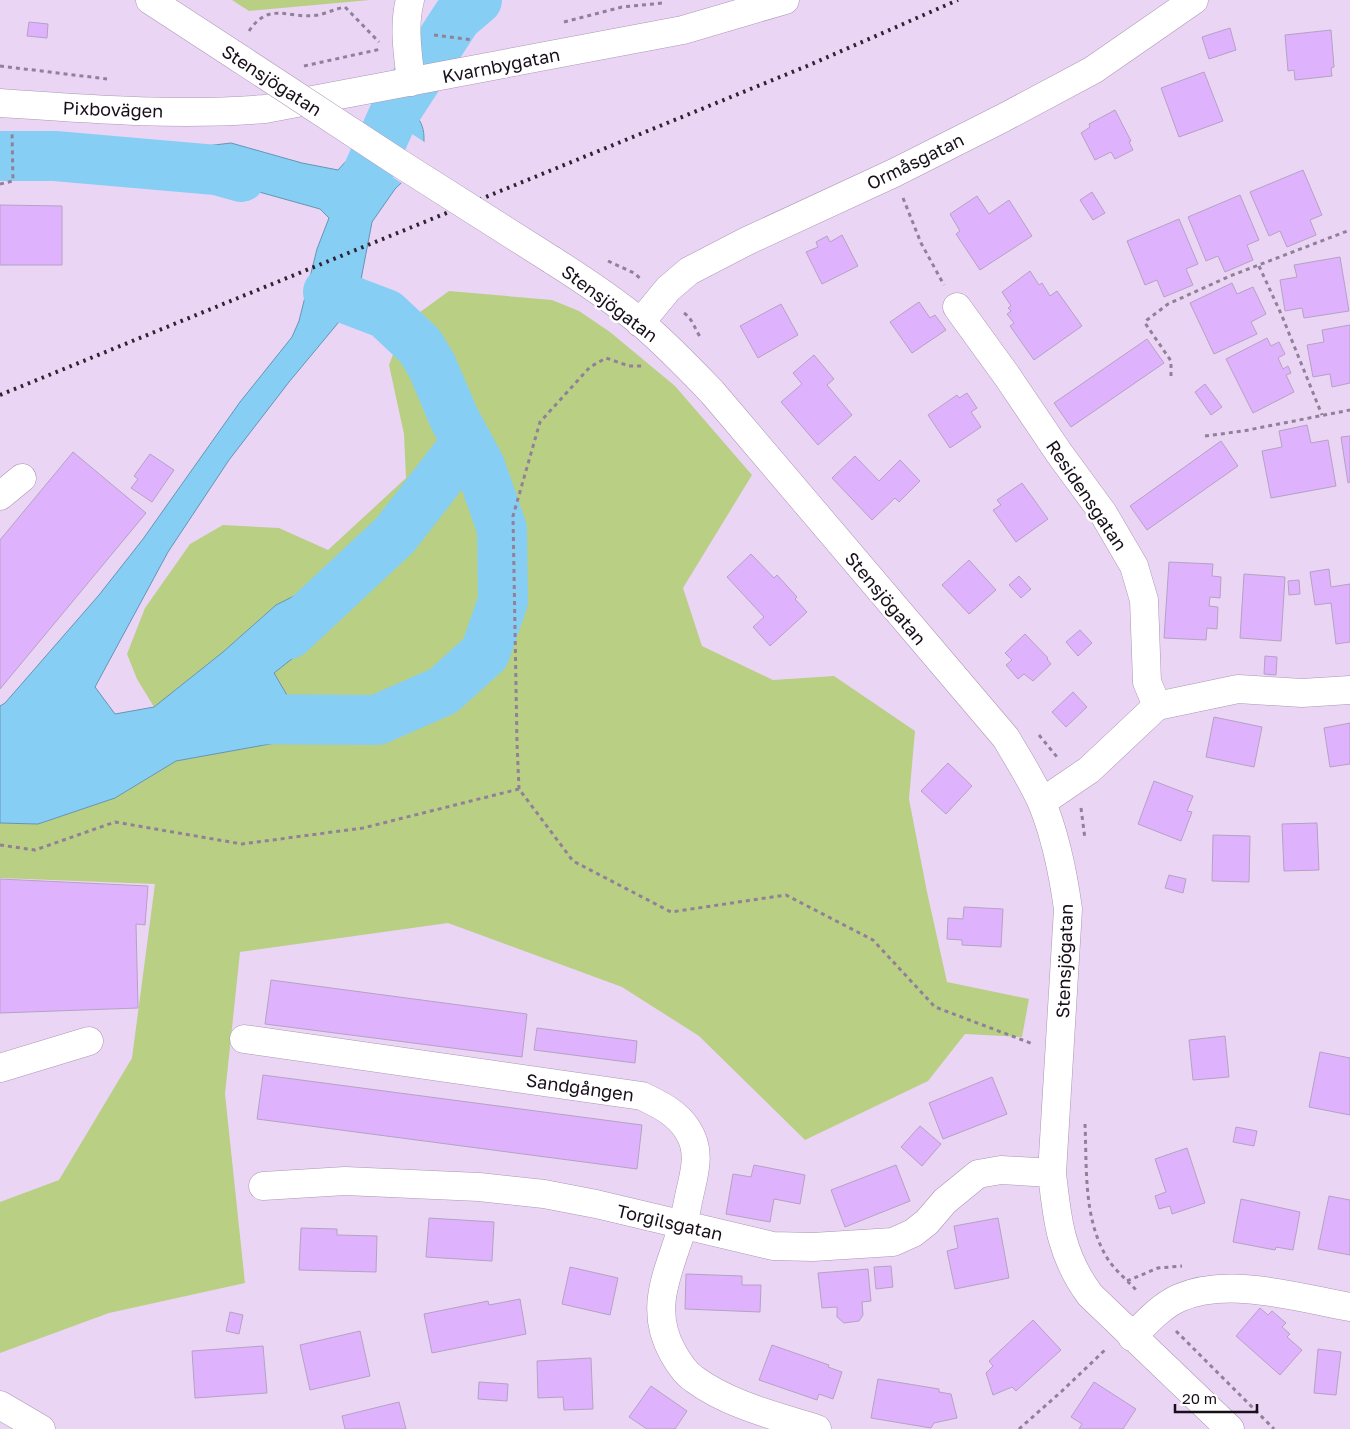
<svg xmlns="http://www.w3.org/2000/svg" width="1350" height="1429" font-family="'Golos Text',sans-serif">
<rect width="100%" height="100%" fill="#ebd5f5"/>
<path fill="#b9cf84" d="M232,0H370L249,11Z
M449,291L552,300L579,311L610,332L675,386L752,475L683,588L702,646L773,680L834,676L915,731L909,799L927,892L947,982L1029,999L1022,1037L965,1034L928,1081L805,1140L699,1036L622,987L448,923L240,952L225,1094L245,1283L109,1313L0,1353V1202L59,1180L132,1058L155,884L0,878V823L38,824L115,798L176,761L281,742L304,724L274,673L322,635L345,599L332,577L276,605L223,652L154,707L137,679L127,654L145,608L190,544L223,525L279,528L328,550L406,478L404,434L389,365L405,323Z"/>
<path fill="#87cef5" stroke="#6595b3" d="M408,108C429,125 424,138 422,163L395,189L372,222L359,290L338,323L289,382L229,460L168,552L95,687L115,714L154,707L223,652L276,605L332,577L346,599L322,635L274,673L304,724L281,742L176,761L115,798L38,824L0,823V706L5,703L99,595L143,539L240,402L292,337L299,321L317,249L329,218L320,209L252,190L183,184L164,151L231,143L302,163L338,170L391,112Z"/>
<path fill="#ebd5f5" d="M384,116L426,143L424,164L403,184L352,151Z"/>
<g fill="none" stroke-linecap="round" stroke-linejoin="round">
<path stroke="#87cef5" stroke-width="50" d="M0,156H55L216,170L241,177
M367,174L394,114L457,17L477,0
M289,634L395,535L467,442
M232,719L377,720L443,691L485,653L503,601L502,529L480,466L454,418L432,366L420,346L386,314L328,292"/>
</g>
<path fill="#dfb2fd" stroke="#b5a2c2" d="M29,22L48,24L47,38L27,36Z
M1230,28L1236,50L1209,59L1202,37Z
M1331,30L1334,67L1331,68L1332,76L1295,80L1294,70L1288,71L1285,35Z
M1204,72L1223,121L1179,137L1161,88Z
M1115,110L1131,141L1129,142L1133,150L1115,159L1111,152L1095,160L1081,133L1090,127L1089,124Z
M1303,170L1322,215L1310,220L1316,235L1287,247L1280,231L1269,236L1250,192Z
M1092,192L1105,213L1093,220L1080,200Z
M1240,195L1259,240L1247,245L1253,260L1225,272L1218,256L1206,261L1188,217Z
M977,196L989,214L1009,200L1032,236L980,270L956,234L960,231L950,214Z
M0,205L62,206V265H0Z
M1179,219L1198,264L1186,269L1193,285L1164,297L1157,280L1145,285L1127,241Z
M842,235L858,266L822,284L806,252L818,247L816,242L827,236L830,242Z
M1340,257L1349,311L1304,318L1302,308L1285,311L1280,280L1297,277L1294,265Z
M1030,271L1039,285L1042,283L1050,296L1057,291L1082,326L1034,360L1010,326L1014,323L1007,314L1011,311L1008,308L1011,306L1002,292Z
M1232,283L1237,294L1253,287L1266,314L1251,322L1257,334L1214,354L1190,303Z
M919,302L930,318L935,315L946,330L912,353L890,322Z
M781,304L798,335L758,358L740,326Z
M1350,325V383L1332,387L1330,374L1313,377L1307,345L1324,342L1322,330Z
M1267,338L1271,346L1279,342L1285,354L1278,358L1283,369L1288,366L1291,373L1286,375L1294,392L1253,413L1226,359Z
M1147,339L1164,363L1071,427L1054,403Z
M814,355L834,379L827,385L852,415L818,445L781,402L802,384L793,373Z
M1205,384L1222,407L1211,415L1195,392Z
M967,393L977,408L971,412L981,427L950,448L928,415L957,395L959,398Z
M1307,425L1311,443L1328,440L1336,486L1271,498L1262,451L1282,447L1279,431Z
M1350,436V482L1348,483L1341,437Z
M1221,441L1238,466L1147,530L1130,506Z
M73,452L146,513L0,689V540Z
M150,454L174,470L152,502L131,488L138,479L134,476Z
M855,456L879,481L900,460L920,481L899,502L895,498L872,520L832,478Z
M1022,483L1048,519L1016,542L993,510L1001,505L997,500Z
M751,554L774,578L777,575L797,597L795,599L807,612L770,646L753,627L764,617L727,577Z
M969,560L996,590L969,614L942,585Z
M1169,562L1213,564L1212,576L1221,577L1220,598L1210,597L1209,606L1218,607L1217,629L1207,628L1206,640L1164,638Z
M1329,569L1331,587L1350,584V642L1336,644L1331,603L1315,605L1310,572Z
M1244,574L1285,577L1281,641L1240,638Z
M1019,576L1031,589L1021,598L1009,585Z
M1299,580L1300,594L1289,595L1288,581Z
M1080,630L1092,643L1078,656L1066,642Z
M1025,634L1048,658L1047,659L1051,664L1033,681L1024,674L1018,679L1006,665L1012,660L1005,653Z
M1265,656L1277,657L1276,675L1264,674Z
M1073,692L1087,707L1066,727L1052,712Z
M1214,717L1262,727L1254,767L1206,757Z
M1350,723V764L1330,767L1324,728Z
M948,763L972,786L946,814L921,791Z
M1154,781L1193,796L1187,811L1192,812L1181,841L1138,824Z
M1317,823L1319,870L1284,871L1282,824Z
M1213,835L1250,836L1249,882L1212,881Z
M1169,875L1186,879L1183,893L1165,888Z
M0,879L148,886L145,925L136,924L138,1008L0,1013Z
M964,907L1003,909L1001,947L962,945V940L947,939L948,918L963,919Z
M271,980L527,1014L522,1057L265,1024Z
M537,1028L637,1041L635,1063L534,1050Z
M1225,1036L1229,1077L1193,1080L1189,1040Z
M1320,1052L1350,1058V1115L1309,1107Z
M263,1075L642,1125L637,1169L257,1119Z
M992,1077L1007,1114L943,1139L929,1103Z
M920,1126L941,1144L922,1166L901,1147Z
M1236,1127L1257,1131L1254,1146L1233,1142Z
M1187,1148L1205,1203L1172,1214L1170,1206L1159,1209L1155,1196L1166,1192L1155,1159Z
M754,1165L805,1175L800,1204L774,1199L770,1222L726,1214L733,1174L751,1177Z
M896,1165L910,1201L845,1227L831,1190Z
M1329,1196L1350,1200V1255L1318,1249Z
M1241,1199L1300,1212L1293,1250L1276,1247L1275,1250L1233,1242Z
M429,1218L494,1222L492,1261L426,1257Z
M998,1218L1009,1278L955,1289L947,1251L958,1248L954,1226Z
M301,1228L337,1229V1235L377,1236L376,1272L299,1270Z
M891,1266L893,1287L876,1289L874,1267Z
M570,1267L618,1278L610,1315L562,1304Z
M868,1269L871,1301L862,1302L863,1315L859,1321L844,1323L837,1317V1307L822,1308L818,1273Z
M686,1274L742,1276V1285H761L760,1312L685,1309Z
M520,1299L526,1334L432,1353L424,1314L488,1301L489,1305Z
M1260,1308L1268,1315L1272,1311L1286,1323L1282,1327L1290,1334L1287,1337L1302,1350L1280,1375L1236,1336Z
M230,1312L243,1315L239,1334L226,1331Z
M1033,1320L1061,1350L1016,1391L1012,1387L993,1395L986,1373L993,1366L989,1361Z
M360,1331L370,1376L310,1390L300,1345Z
M772,1345L829,1365L828,1367L842,1372L833,1399L819,1394L817,1400L759,1380Z
M263,1346L267,1393L195,1398L192,1351Z
M1318,1349L1341,1352L1336,1395L1314,1393Z
M591,1358L593,1409L564,1410L563,1397L538,1398L537,1361Z
M878,1379L939,1389V1392L951,1394L957,1418L934,1423L931,1428L871,1418Z
M479,1382L508,1384L507,1401L478,1399Z
M1094,1382L1136,1409L1123,1429H1079L1082,1424L1071,1417Z
M651,1386L687,1411L675,1429H647L629,1417Z
M399,1402L406,1429H345L342,1416Z"/>
<g fill="none" stroke-linecap="round" stroke-linejoin="round">
<g stroke="#ab96b4" stroke-width="29">
<path id="minor" d="M150,0L242,60
M410,0C403,26 408,55 411,82
M0,103C88,109 177,116 265,109L683,30L785,0
M552,260C582,279 612,299 640,322C666,344 689,368 712,392L1006,738C1018,759 1032,780 1042,803C1056,837 1063,873 1068,909L1052,1173C1057,1220 1061,1256 1090,1295L1230,1429
M957,307L1007,376L1059,453L1103,513L1134,566L1144,600L1147,682L1157,706
M640,323L668,289L689,271L747,241L894,173L1003,118L1093,70L1194,0
M0,496L22,478
M1042,802L1089,770L1157,706L1238,689L1302,693L1350,690
M244,1039L642,1096C659,1104 677,1113 687,1129C700,1148 696,1167 691,1188C688,1200 686,1213 683,1225C670,1270 647,1307 673,1353C678,1362 685,1373 694,1379C729,1405 776,1416 817,1429
M0,1068L89,1041
M263,1186L345,1181L479,1187L544,1194L596,1204L773,1246L813,1247L893,1242L913,1233L927,1222L945,1201L978,1174L1001,1170L1052,1173
M1132,1337C1146,1323 1161,1306 1179,1298C1229,1276 1299,1298 1350,1307
M0,1405L41,1429"/>
</g>
<path stroke="#918198" stroke-width="3" stroke-dasharray="4 4" stroke-linecap="butt" d="M564,22L622,7L663,3
M249,31C270,0 289,20 318,15C327,13 335,9 345,7L379,42
M434,35L473,40
M0,66L107,79
M304,66L381,49
M0,184L13,181L12,131
M903,198L921,243L944,285
M608,261L634,273L642,280
M1259,266L1282,316L1322,415
M684,313C693,319 695,330 701,338
M1171,376V361L1145,323L1147,320L1168,304L1230,276L1350,230
M1205,436L1243,431L1350,410
M1039,735L1057,757
M519,789L517,743L513,516L540,422L590,367L606,358L629,366H645
M1081,808L1085,839
M0,845L35,850L115,822L242,844L363,828L519,789L573,861L671,912L786,895L873,940L935,1007L1033,1044
M1085,1124C1087,1170 1083,1221 1109,1261C1117,1272 1129,1282 1138,1292
M1127,1281L1158,1268L1182,1266
M1176,1331L1274,1429
M1019,1429L1062,1391L1107,1348"/>
<use href="#minor" stroke="#fff" stroke-width="28"/>
<path stroke="#2d2331" stroke-width="4" stroke-dasharray="2.5 5" stroke-linecap="butt" d="M0,395L807,66L958,0"/>
<g stroke="#ab96b4" stroke-width="29" stroke-linecap="butt">
<path id="minor-bridge" d="M242,60L396,161L552,260"/>
</g>
<use href="#minor-bridge" stroke="#fff" stroke-width="28"/>
</g>
<g text-anchor="middle" dominant-baseline="central" stroke-width="5" stroke-linejoin="round" paint-order="stroke">
<g font-size="18" fill="#170f1a" stroke="#fff">
<text transform="translate(501 65) rotate(-11)">Kvarnbygatan</text>
<text transform="translate(272 80) rotate(33)">Stensjögatan</text>
<text transform="translate(113 109) rotate(2)">Pixbovägen</text>
<text transform="translate(915 161) rotate(-26)">Ormåsgatan</text>
<text transform="translate(610 303) rotate(37)">Stensjögatan</text>
<text transform="translate(1087 495) rotate(56)">Residensgatan</text>
<text transform="translate(886 598) rotate(50)">Stensjögatan</text>
<text transform="translate(1064 961) rotate(-88)">Stensjögatan</text>
<text transform="translate(580 1087) rotate(8)">Sandgången</text>
<text transform="translate(670 1222) rotate(13)">Torgilsgatan</text>
</g>
</g>
<path d="M1175 1404v8h82v-8" fill="none" stroke="#170f1a" stroke-width="2.5"/>
<text x="1182" y="1404" font-size="15" fill="#170f1a" stroke="#ffffff" stroke-width="4" paint-order="stroke">20 m</text>
</svg>
